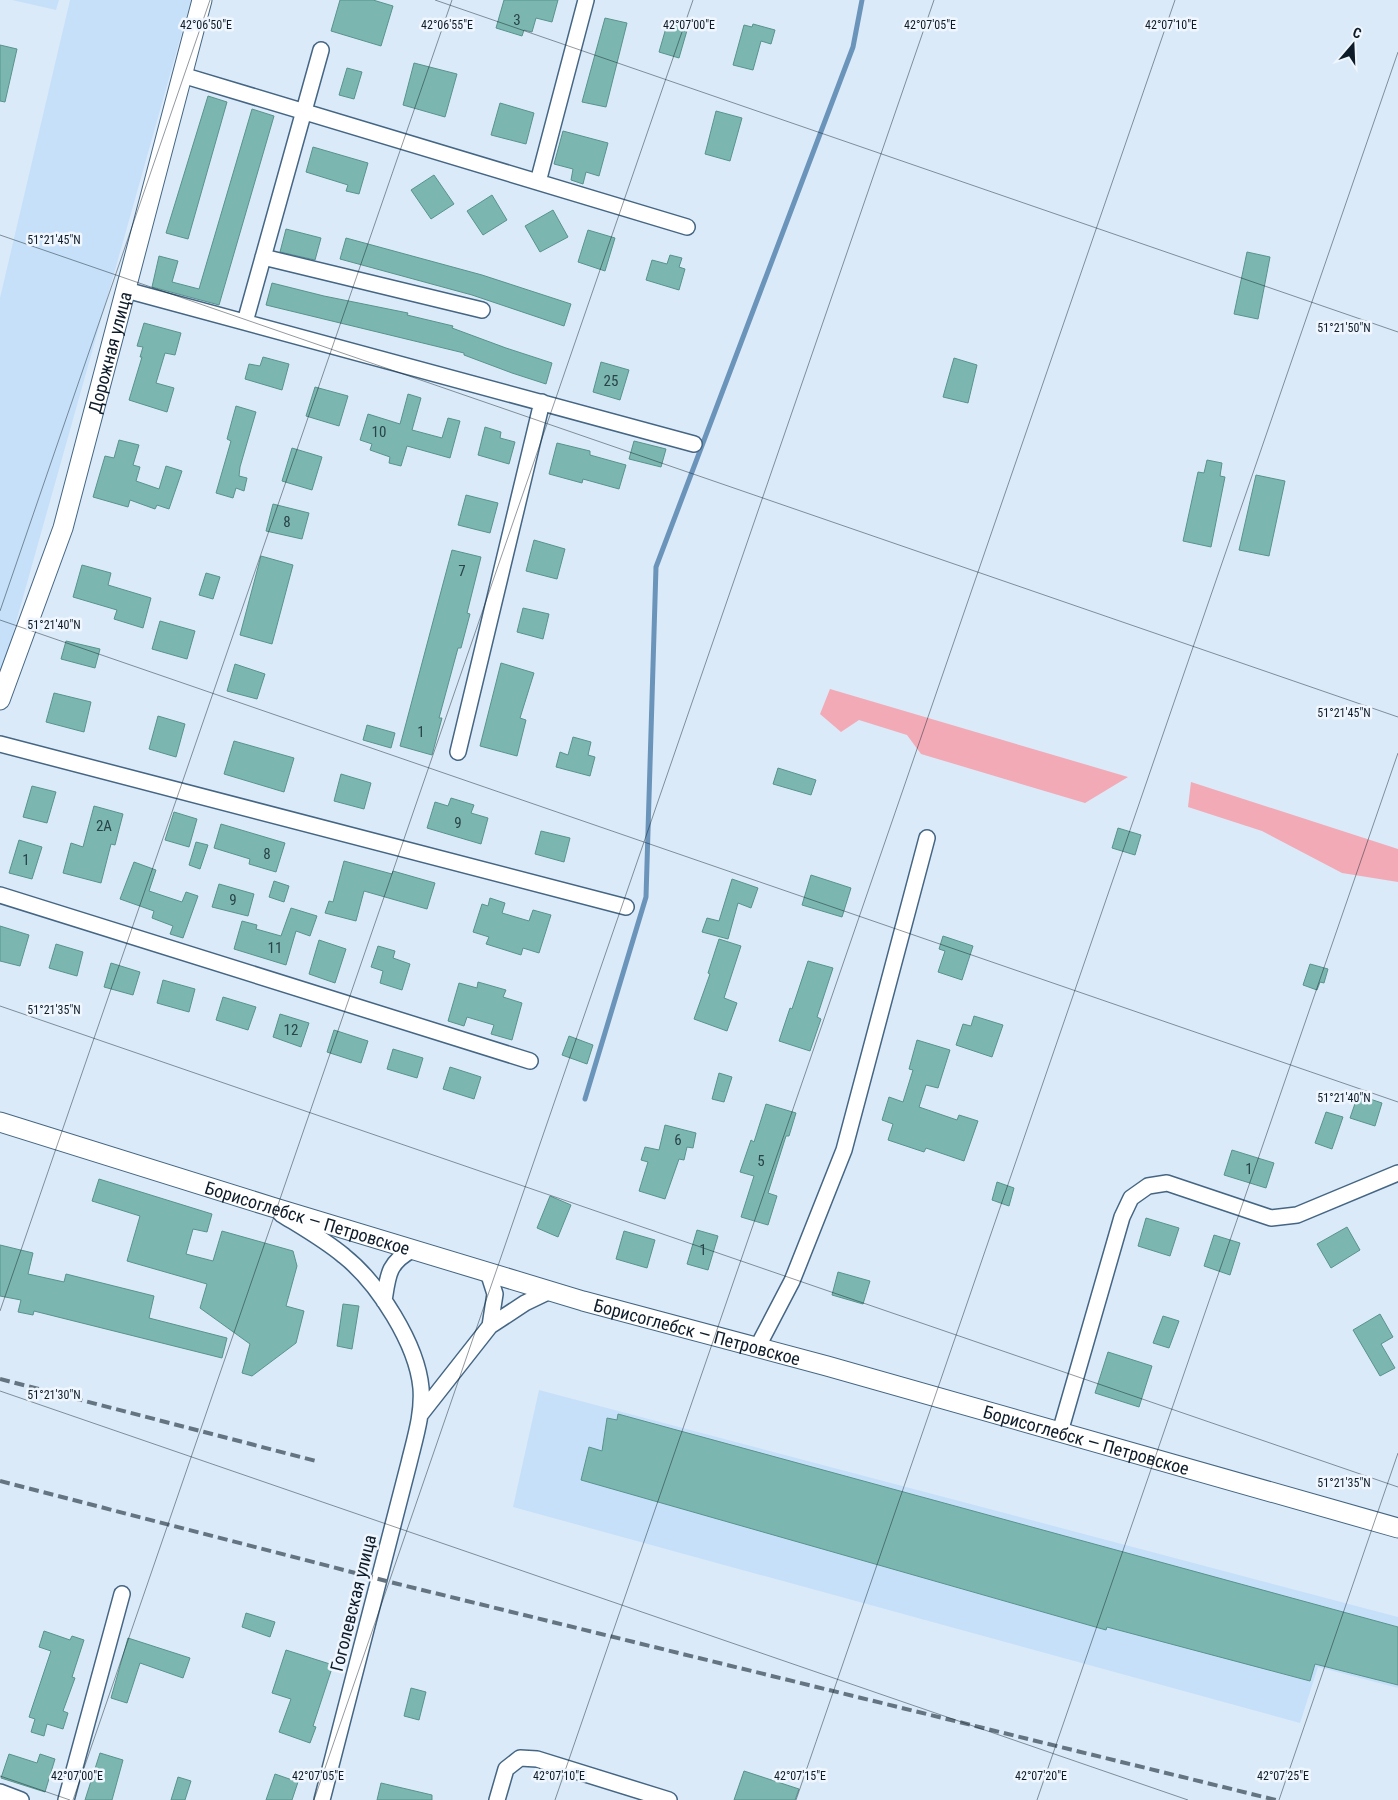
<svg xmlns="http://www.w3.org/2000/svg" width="1398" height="1800" font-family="'Roboto Condensed',sans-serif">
<rect width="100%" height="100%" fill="#dbeaf8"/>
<path fill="#c6e0f9" d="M12,0H59L56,10Z
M70,0H191L0,679V298Z
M539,1390L1398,1617V1688L1318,1667L1300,1723L513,1507Z"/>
<path fill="#f2aab7" d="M830,689L1128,777L1085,803L921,754L907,735L859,720L841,732L820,714Z
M1191,782L1398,849V882L1342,873L1262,831L1188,807Z"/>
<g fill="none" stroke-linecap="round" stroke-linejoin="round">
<path stroke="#6b94ba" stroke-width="5" d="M585,1099L646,897L656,567L853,47L862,0"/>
</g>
<path fill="#7bb7b0" stroke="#58938d" d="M340,0H373L393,6L381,46L331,31Z
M504,0H558L552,22L536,18L532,32L524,30L522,36L496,28Z
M605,18L627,23L606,107L582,102Z
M668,21L688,27L679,58L659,52Z
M753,24L775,30L771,44L761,41L753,70L733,65L744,25L752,27Z
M0,45L17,49L5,102L0,101Z
M414,63L457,74L445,117L403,105Z
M347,68L362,72L354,99L339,95Z
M208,96L227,102L188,239L166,233Z
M500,103L534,113L526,144L491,135Z
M252,109L274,116L219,305L152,287L159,256L178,261L172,282L199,289Z
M716,111L742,118L730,161L705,154Z
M563,131L608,143L599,176L586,172L583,184L571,180L573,169L554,164Z
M313,147L368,163L359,194L346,191L348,185L306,172Z
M434,175L454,204L431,219L411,190Z
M492,195L507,220L483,235L467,211Z
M553,210L568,237L540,252L525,226Z
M286,229L321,238L315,260L280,252Z
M588,230L615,238L605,271L578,262Z
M346,238L482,275L571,304L564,326L472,295L340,259Z
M1247,252L1270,257L1258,319L1234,314Z
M670,255L682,258L679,267L685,269L679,290L646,280L652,260L667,264Z
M272,283L324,296L408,313L407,315L453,326L452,328L506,348L552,363L546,384L512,373L464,355V353L266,305Z
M144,323L181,333L175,355L165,353L156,383L174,388L167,412L129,400L142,357H140L143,347L137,346Z
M263,357L289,364L282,390L245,379L249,364L260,366Z
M954,358L977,365L968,403L943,397Z
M601,362L629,370L620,400L593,392Z
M315,387L348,396L339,426L306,416Z
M408,394L421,398L412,430L442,438L448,418L460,421L450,458L407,446L401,466L389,463L390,457L370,450L372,444L360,440L368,414L400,424Z
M236,406L256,412L240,467L239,476L247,478L244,491L236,488L233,498L216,493L231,441L227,439Z
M485,427L501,432L500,438L515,442L509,464L478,455Z
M119,440L139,445L133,465L140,467L136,481L159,489L166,466L182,471L169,509L157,505L155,509L130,500L128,507L93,497L105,456L114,458Z
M634,441L666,449L661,467L629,459Z
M557,443L590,451V455L626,465L619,489L583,479L582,483L549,474Z
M292,448L322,457L312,490L282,481Z
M1207,460L1222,463L1220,476L1225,477L1211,547L1183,541L1198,472L1204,473Z
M1256,475L1285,481L1269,556L1239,550Z
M466,495L498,503L490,533L458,525Z
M273,504L309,513L302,539L266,531Z
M534,540L565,549L557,579L526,571Z
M452,550L481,557L467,613L470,614L461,648H458L439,718H442L432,755L400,746Z
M261,556L293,565L272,644L240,635Z
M82,565L111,573L108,585L151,598L143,628L114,619L117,610L73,597Z
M206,573L220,577L213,599L199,595Z
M523,608L549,614L543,639L517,632Z
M160,621L195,631L187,659L152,649Z
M66,641L100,649L95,668L61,659Z
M501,663L534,673L520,718L526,720L517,756L480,746Z
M235,664L265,674L257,699L227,691Z
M54,693L91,702L84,732L46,722Z
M158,716L185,724L176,757L149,749Z
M367,725L395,733L391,748L363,740Z
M573,737L591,742L588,755L595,757L590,776L556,767L560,752L568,755Z
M234,741L294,758L284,792L224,774Z
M778,768L816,780L811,795L773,784Z
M341,774L371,783L364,809L334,801Z
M32,786L56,792L47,823L23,817Z
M451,798L474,805L471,813L488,818L481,844L427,828L435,802L448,806Z
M94,806L123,814L115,845L111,844L101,883L63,873L71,843L83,847Z
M174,812L197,819L189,847L165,840Z
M221,824L285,843L276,872L249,864L250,859L214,848Z
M1118,828L1141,835L1135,855L1112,848Z
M541,831L570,838L564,862L535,854Z
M19,840L42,847L32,879L9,873Z
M196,842L208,845L200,869L189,865Z
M344,861L392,874L393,871L435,883L427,909L364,891L356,921L325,913L329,901L333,902Z
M134,862L156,870L149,891L182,902L186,892L198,896L183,938L170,934L173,926L152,918L154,911L120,899Z
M811,875L851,888L842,917L802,905Z
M732,879L758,888L751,908L738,903L728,939L702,932L707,918L719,921Z
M274,881L289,886L284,902L269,897Z
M219,884L254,894L248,916L212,907Z
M490,898L505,903L502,913L529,921L533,910L551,915L539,953L523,948L521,955L486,944L489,937L473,932L482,904L488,906Z
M291,908L317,916L310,936L296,931L286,965L234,949L242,921L257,925L256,929L281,936Z
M0,926L29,935L20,966L0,961Z
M943,936L973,946L962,980L938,972L945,951L939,949Z
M719,939L741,946L724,998L737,1003L727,1031L694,1019L710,974L708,973Z
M319,940L346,949L335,983L309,974Z
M56,944L83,952L77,976L49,968Z
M378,946L395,951L393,958L410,964L402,990L380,983L383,971L371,967Z
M808,961L833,968L817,1017L821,1019L810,1051L779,1041L790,1008L792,1009Z
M111,963L140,972L133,995L104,987Z
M1310,964L1328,969L1324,983L1320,982L1317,990L1303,985Z
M163,980L195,989L189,1012L157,1003Z
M478,982L506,990L503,997L522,1003L512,1040L491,1034L494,1025L467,1017L464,1026L448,1021L459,983L477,988Z
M223,997L256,1007L248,1030L216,1020Z
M280,1014L309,1023L301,1047L273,1037Z
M974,1016L1003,1025L992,1057L956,1045L963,1024L971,1026Z
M334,1030L368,1041L361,1063L327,1052Z
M569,1036L593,1045L587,1064L562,1055Z
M917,1040L950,1050L938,1088L926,1085L919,1107L957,1120L959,1115L978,1121L964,1161L926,1148L924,1152L888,1140L893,1124L882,1120L889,1097L903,1102L913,1070L909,1069Z
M393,1049L423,1058L417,1078L387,1069Z
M450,1067L481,1077L474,1099L443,1089Z
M719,1073L732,1077L724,1102L712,1099Z
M1358,1095L1382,1103L1375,1126L1350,1118Z
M766,1104L796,1113L789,1136H786L768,1193L777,1196L768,1225L741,1217L754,1176L740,1172L751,1140L754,1142Z
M1326,1112L1343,1117L1332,1149L1315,1143Z
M665,1125L696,1133L693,1148L687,1147L684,1160L679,1159L665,1199L639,1191L648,1162L641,1160L645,1147L659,1150Z
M1232,1150L1274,1163L1266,1188L1224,1175Z
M99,1179L212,1214L207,1232L193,1229L186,1254L213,1261L222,1231L293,1251L297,1266L286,1306L304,1311L296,1343L252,1376L242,1373L250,1344L200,1308L207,1284L127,1261L140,1216L92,1201Z
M997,1182L1014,1188L1009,1206L992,1200Z
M550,1196L571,1205L558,1237L537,1228Z
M1146,1218L1179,1228L1170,1256L1138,1246Z
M1347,1227L1360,1250L1331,1268L1317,1244Z
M697,1230L718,1236L708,1270L687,1264Z
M624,1231L655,1240L647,1268L616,1259Z
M1214,1235L1240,1243L1230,1275L1204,1266Z
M0,1245L33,1253L28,1274L64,1282L66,1274L154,1296L149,1318L227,1338L222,1358L34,1311L33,1315L18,1312L21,1300L0,1296Z
M838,1272L870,1281L863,1304L832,1295Z
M343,1304L359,1306L352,1349L337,1346Z
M1380,1314L1393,1337L1381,1344L1395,1368L1380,1376L1353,1330Z
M1163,1316L1179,1321L1169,1348L1153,1343Z
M1108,1352L1152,1366L1139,1407L1095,1393Z
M618,1414L1398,1627V1685L1315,1664L1310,1681L1107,1627L1106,1630L581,1480L589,1447L602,1451L607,1418L617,1420Z
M246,1613L275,1622L270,1637L242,1627Z
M44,1631L70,1640L72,1636L84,1640L72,1677L75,1678L63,1711L68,1713L63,1729L47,1724L44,1736L31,1732L35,1719L29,1717L51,1651L39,1647Z
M128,1638L190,1658L183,1678L140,1663L127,1703L111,1698Z
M286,1650L333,1665L313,1726L316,1727L310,1743L279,1732L291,1699L272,1693Z
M411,1688L426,1692L419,1720L404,1716Z
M100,1753L123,1760L112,1800H85Z
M9,1754L37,1763L40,1754L55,1759L45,1792L1,1778Z
M744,1771L799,1789L795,1800H734Z
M275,1774L298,1782L292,1800H266Z
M178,1777L191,1781L185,1800H171Z
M381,1783L432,1795V1800H377Z"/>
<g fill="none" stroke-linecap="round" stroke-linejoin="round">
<g stroke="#446684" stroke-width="18">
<path id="minor" d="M182,75L687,227
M538,182L586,0
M263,257L482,310
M126,290L694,444
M245,322L321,50
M0,744L626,907
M458,752L542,402
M0,895L530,1061
M281,1214C302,1227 325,1240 344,1256C378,1283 417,1344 421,1388C423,1414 415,1438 409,1463L322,1800
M488,1272L495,1294L490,1326
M384,1301C388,1275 388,1263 412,1250
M757,1348L792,1281L844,1150L927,838
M420,1415L490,1326L525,1303L550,1291
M1060,1432L1122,1217L1131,1198L1148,1186L1167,1183L1271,1218L1297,1215L1398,1173
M0,1792L21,1800
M66,1800L122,1594
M497,1800L506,1769L520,1758L537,1759L669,1800"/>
</g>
<g stroke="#446684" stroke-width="21">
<g id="tertiary">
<path id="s1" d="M0,700L63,528L202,0"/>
<path id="s2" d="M0,1122L272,1207L583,1301L827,1366L1398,1528"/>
</g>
</g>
<use href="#minor" stroke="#fff" stroke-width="15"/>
<use href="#tertiary" stroke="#fff" stroke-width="19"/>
<path stroke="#657481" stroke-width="4" stroke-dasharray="10 5" stroke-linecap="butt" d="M0,1379L316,1461
M0,1481L398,1584L1276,1800"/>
</g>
<path fill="none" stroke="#0e1c29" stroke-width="1" stroke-opacity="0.45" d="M435,0L1398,332M0,235L1398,717M0,611L210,0M0,620L1398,1102M0,1006L1398,1487M0,1311L452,0M0,1391L1188,1800M0,1776L70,1800M73,1800L693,0M314,1800L934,0M555,1800L1175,0M796,1800L1398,52M1037,1800L1398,753M1279,1800L1398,1453"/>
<g text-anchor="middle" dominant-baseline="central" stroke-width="5" stroke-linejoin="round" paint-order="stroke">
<g font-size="15" fill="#29434b">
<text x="517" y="20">3</text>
<text x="611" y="381">25</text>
<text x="379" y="432">10</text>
<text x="287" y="522">8</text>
<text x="462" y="571">7</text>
<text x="421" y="732">1</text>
<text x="458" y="823">9</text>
<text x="104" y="826">2А</text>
<text x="267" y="854">8</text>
<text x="26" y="860">1</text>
<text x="233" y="900">9</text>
<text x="275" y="948">11</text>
<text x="291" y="1030">12</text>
<text x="678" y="1140">6</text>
<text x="761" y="1161">5</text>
<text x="1249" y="1169">1</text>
<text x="703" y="1250">1</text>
</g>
<g font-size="18" fill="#0e1c29" stroke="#eff6fe">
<text stroke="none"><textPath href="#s1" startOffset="365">Дорожная улица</textPath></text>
<text stroke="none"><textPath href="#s2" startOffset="322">Борисоглебск — Петровское</textPath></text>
<text stroke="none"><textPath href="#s2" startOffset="728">Борисоглебск — Петровское</textPath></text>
<text stroke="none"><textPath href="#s2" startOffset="1132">Борисоглебск — Петровское</textPath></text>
<text transform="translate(353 1603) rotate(-76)">Гоголевская улица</text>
</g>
</g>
<g font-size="12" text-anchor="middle" fill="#0e1c29" stroke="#eff6fe" stroke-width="5" stroke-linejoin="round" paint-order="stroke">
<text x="447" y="29">42°06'55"E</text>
<text x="689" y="29">42°07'00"E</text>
<text x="930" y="29">42°07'05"E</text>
<text x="1171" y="29">42°07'10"E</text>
<text x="206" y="29">42°06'50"E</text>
<text x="54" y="244">51°21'45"N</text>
<text x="1344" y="332">51°21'50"N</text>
<text x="54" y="629">51°21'40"N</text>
<text x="1344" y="717">51°21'45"N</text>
<text x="54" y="1014">51°21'35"N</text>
<text x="1344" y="1102">51°21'40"N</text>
<text x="54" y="1399">51°21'30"N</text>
<text x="1344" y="1487">51°21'35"N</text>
<text x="77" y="1780">42°07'00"E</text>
<text x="318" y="1780">42°07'05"E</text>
<text x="559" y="1780">42°07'10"E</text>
<text x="800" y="1780">42°07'15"E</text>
<text x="1041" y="1780">42°07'20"E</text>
<text x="1283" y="1780">42°07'25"E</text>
</g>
<g transform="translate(1353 45) rotate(19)" stroke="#eff6fe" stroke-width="4" paint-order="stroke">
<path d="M0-4L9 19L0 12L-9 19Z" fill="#0e1c29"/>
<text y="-8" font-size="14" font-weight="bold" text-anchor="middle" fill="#0e1c29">С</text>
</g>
</svg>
